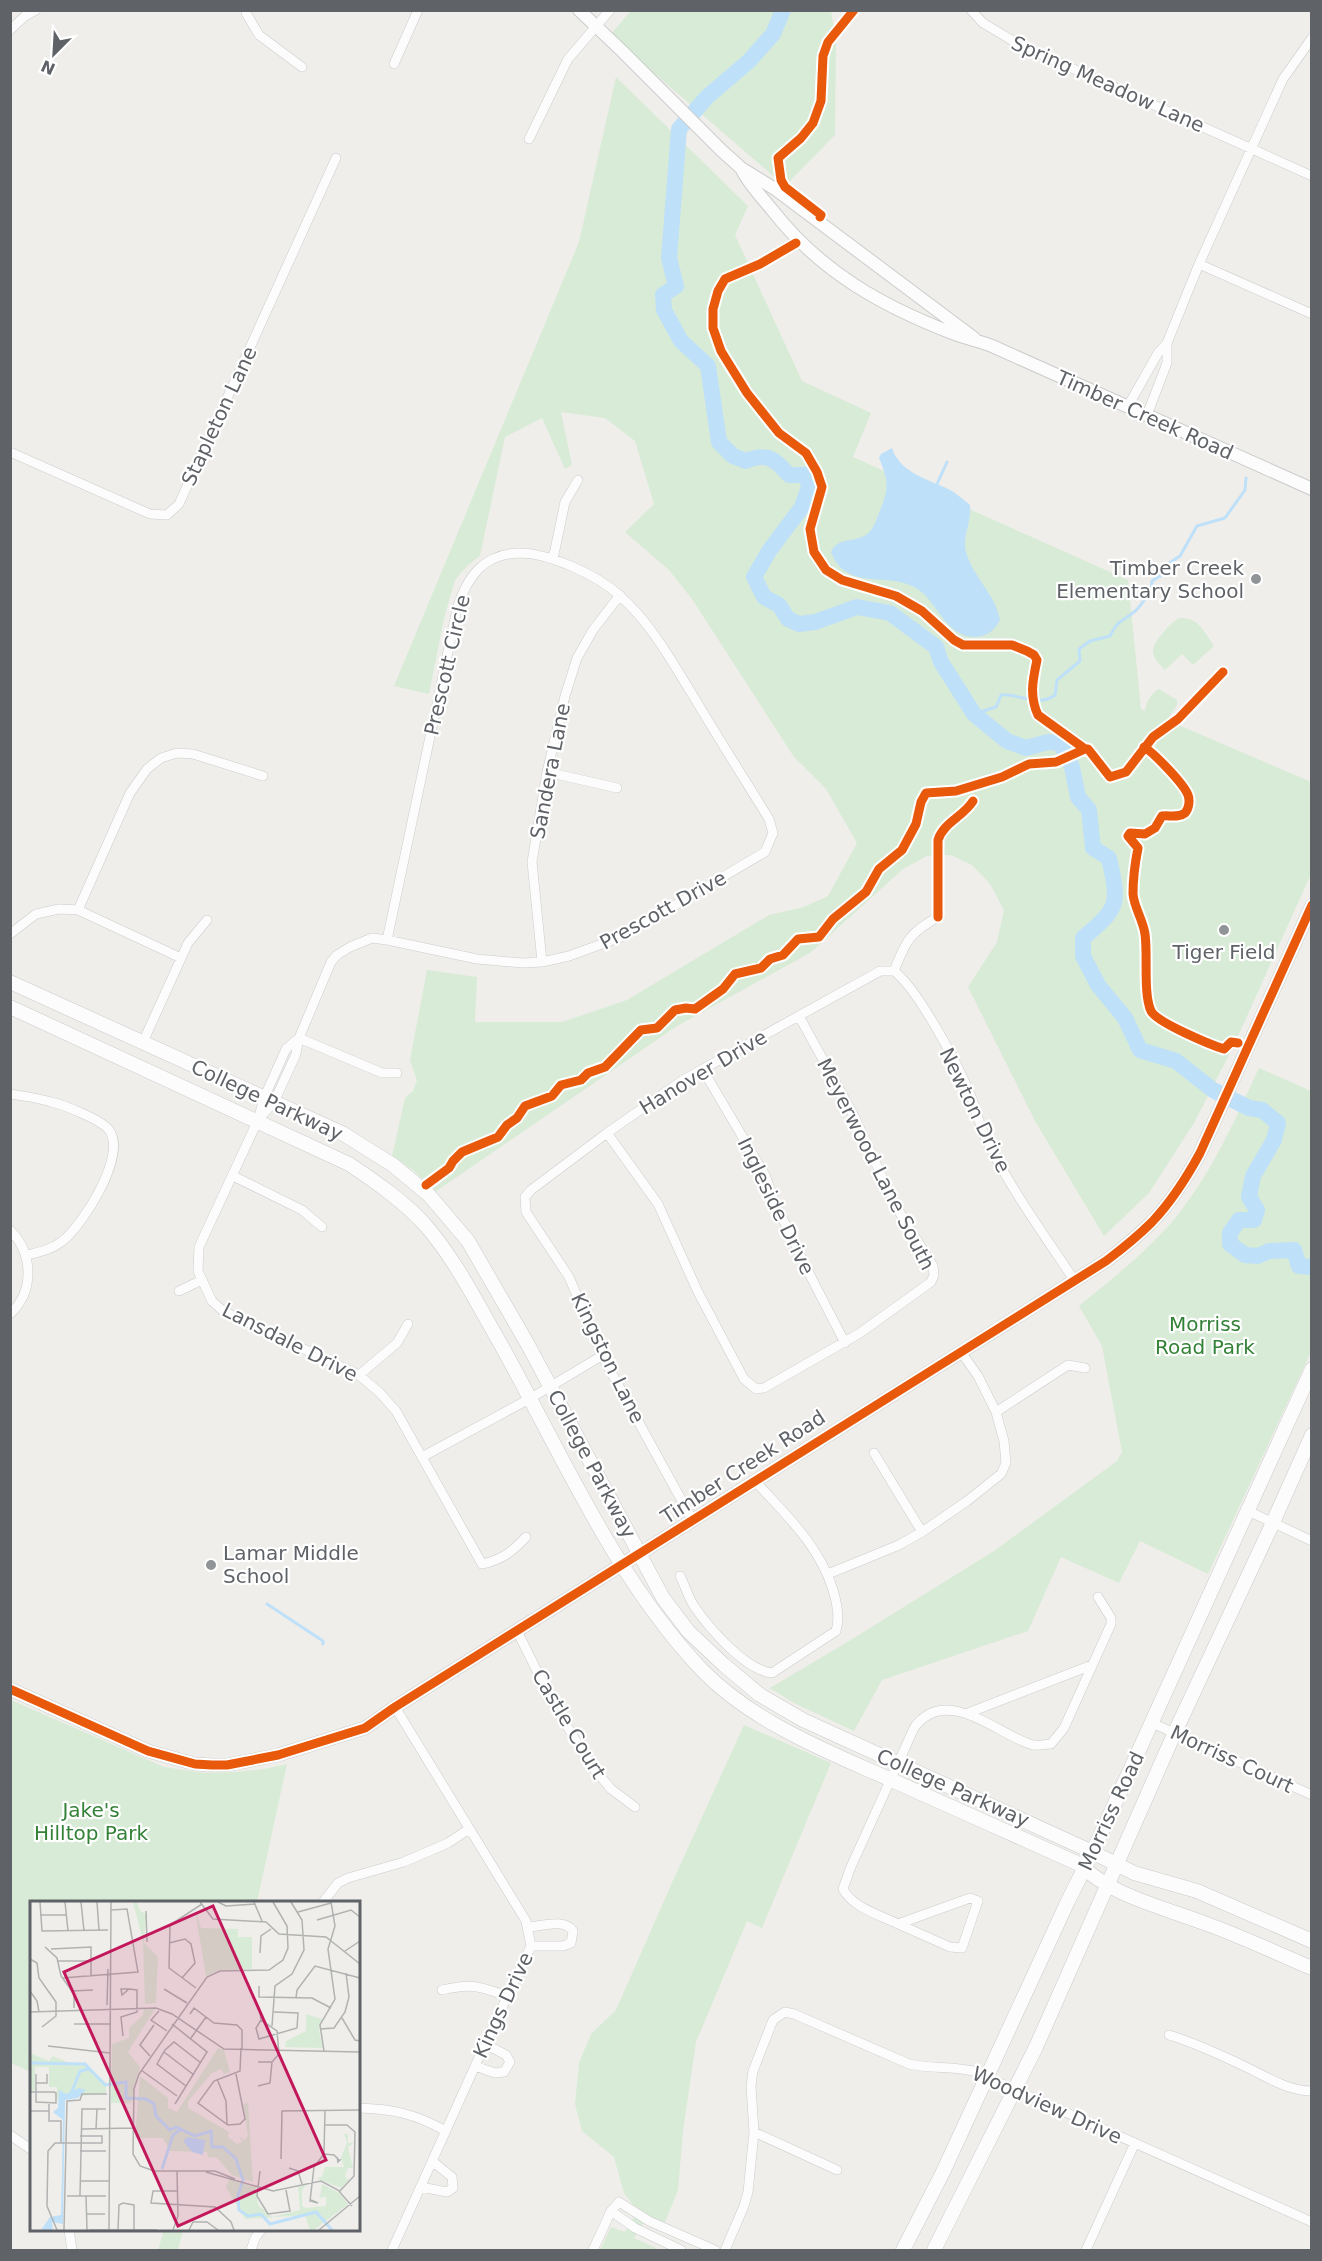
<svg xmlns="http://www.w3.org/2000/svg" width="1322" height="2261" font-family="'DejaVu Sans',sans-serif">
<rect width="100%" height="100%" fill="#efeeea"/>
<path fill="#d8ebd6" d="M631,11H831L836,43L835,135L785,186L610,35Z
M616,77L748,206L735,235L802,381L871,413L853,457L1128,580L1141,709L1145,711C1145,704 1153,691 1159,689L1177,700V705L1167,720L1311,782V874L1234,1045L1194,1123L1149,1193L1104,1236L1035,1121L968,987L997,942L1004,910L990,884L972,865L951,855L927,856L903,869L810,953L677,1026L435,1192L413,1170L392,1156L405,1098L413,1091L417,1081L410,1060L427,970L477,977L475,1022H562L627,1000L769,915L804,907L828,896L857,843L826,789L794,757L692,599L669,570L625,532L654,504L635,441L605,418L561,412L572,465L565,469L542,418L505,437L480,556L468,565L455,580L444,618L429,694L394,686L579,242Z
M1179,618C1198,617 1204,631 1214,646L1193,665L1182,654L1165,670C1160,665 1155,660 1153,653C1151,644 1171,622 1179,618Z
M1259,1068L1311,1091V1352L1208,1574L1140,1541L1119,1583L1061,1557L1028,1631L882,1680L854,1731L794,1703L770,1688L849,1641L994,1551L1117,1461L1122,1452L1102,1346L1079,1306C1114,1277 1152,1248 1180,1212C1214,1168 1236,1118 1259,1068Z
M11,1700L164,1767L204,1773L235,1772L264,1769L287,1764L257,1902H32L31,2072L11,2063Z
M744,1725L831,1763L762,1928L747,1921L696,2042L683,2131L678,2190L663,2227L646,2219L634,2238L656,2248L655,2250H600L611,2227L625,2232L638,2211L624,2193L614,2157L582,2131L575,2104L579,2063L591,2034L616,2010L671,1885Z
M164,2230H183L178,2250H158Z"/>
<path fill="#bfe0f9" d="M892,448C900,474 930,479 952,491C958,495 964,500 970,505C972,521 962,537 966,552C973,577 996,595 1000,620C994,631 988,636 975,637C945,637 938,601 916,588C888,571 846,592 831,552C838,537 851,543 864,536C873,531 876,521 879,513C889,488 889,482 879,458L881,454Z"/>
<g fill="none" stroke-linecap="round" stroke-linejoin="round">
<path stroke="#bfe0f9" stroke-width="3" d="M937,484L947,462
M974,714L996,707L1001,695C1018,693 1038,708 1055,695L1057,680L1080,661L1079,649L1090,641L1110,636C1119,619 1120,623 1134,612C1141,607 1144,598 1151,592L1152,581L1160,576L1163,567L1180,556L1197,526L1225,518L1245,490L1246,478
M267,1604L323,1641V1644"/>
<path stroke="#bfe0f9" stroke-width="16" d="M783,10L773,34L749,61L707,97L679,129L669,258L676,286L663,295L664,310L681,341L708,366L719,442L733,456L746,461C767,452 775,459 789,475H807L809,487L802,507L769,551L754,577L764,597L779,605L788,619L799,624L815,622L857,607L890,613L936,647L941,662L974,714L1007,741L1026,748L1048,742L1060,743L1072,767L1078,797L1089,810L1093,848L1109,858C1119,904 1120,907 1083,938V956L1098,985L1125,1018L1140,1050L1176,1061L1213,1090L1249,1108L1262,1110L1278,1123L1274,1140L1253,1176L1249,1197L1257,1210L1254,1220H1239L1230,1233V1244L1245,1255L1258,1256L1269,1251L1294,1250L1299,1266L1312,1267"/>
<g stroke="#cbcccc" stroke-width="10">
<path id="minor" d="M246,10V13L259,35L302,67
M971,10L983,23L1018,44L1312,176
M10,30L25,16L36,10
M394,64L418,10
M529,139L568,59L610,10
M1199,264L1312,314
M1128,406L1158,353L1167,343
M1147,415L1167,363V343L1199,264L1283,79L1312,38
M10,452L150,514L167,515L179,504L336,158
M553,559L565,502L578,480
M547,772L617,788
M78,910L130,793L147,769L161,758L177,753L193,754L263,776
M10,934L36,914L59,909L78,910L181,958
M542,962L532,862L547,772L565,696L577,658L593,630L620,595
M894,971C918,989 958,1065 970,1094C977,1111 980,1129 989,1145C1013,1192 1045,1236 1074,1280
M894,971C906,941 909,933 938,917
M299,1038L286,1049L264,1098L258,1120L199,1247L198,1271L212,1301L223,1311L359,1375L380,1393L396,1411L482,1564C502,1560 513,1551 526,1537
M299,1038L382,1073H397
M143,1042L188,943L207,920
M703,1070L765,1175L776,1205L812,1279L845,1343
M10,1094C24,1096 39,1098 51,1102C64,1105 102,1120 109,1130C128,1155 82,1227 61,1242C51,1250 39,1252 27,1255
M258,1120L274,1102L296,1054L299,1038L331,962L337,955L350,947L372,938L387,940L477,959L522,963L542,962L569,956L621,937L765,852L773,833L769,819C743,777 717,736 692,694C671,660 650,622 619,595C597,575 549,553 519,553C483,554 467,577 457,609L387,940
M607,1133L658,1204L698,1292L744,1379L756,1389L764,1388L860,1333L931,1282L934,1275L933,1266L895,1205L854,1116L799,1016
M233,1176L302,1210L322,1227
M10,1230C33,1253 35,1291 10,1314
M179,1291L202,1280
M359,1375L397,1343L408,1324
M996,1412L1068,1365L1085,1368
M874,1453L922,1532
M422,1457L531,1398L603,1355
M1248,1511L1312,1541
M693,1521L606,1363L569,1277L526,1212L525,1197L531,1190L607,1133L683,1080L880,971H894
M828,1574L899,1545L922,1532L967,1501L1001,1474L1006,1463L1004,1441L996,1412L978,1376L961,1352
M680,1576C685,1585 688,1597 694,1606C709,1628 745,1670 772,1673L836,1631C840,1618 837,1603 833,1590C819,1545 786,1515 755,1481
M517,1631L553,1703L590,1764L611,1789L635,1807
M968,1713L1092,1665
M1152,1723L1312,1795
M970,1898L978,1901L962,1948L950,1947L898,1924Z
M323,1902L338,1883L348,1878L404,1862L448,1843L469,1829
M898,1924C880,1915 853,1908 843,1889L850,1869L914,1728C946,1683 999,1736 1033,1745C1038,1746 1046,1744 1051,1744L1064,1728L1111,1624V1618L1098,1597
M529,1927C543,1926 564,1918 573,1931L571,1943L563,1946H531
M442,1990C472,1983 478,1986 507,1996
M1169,2035C1195,2043 1221,2055 1246,2067C1267,2077 1288,2091 1312,2091
M475,2066L495,2073L504,2072L510,2062L506,2055L485,2044
M358,2108C394,2109 415,2114 446,2131
M754,2132L837,2170
M10,2135L32,2150
M421,2187L447,2192L453,2188L452,2177L432,2161
M611,2211L635,2228L681,2250
M69,2230L72,2250
M251,2250L255,2238L261,2230
M392,2250L485,2044L531,1946L526,1921L395,1707
M593,2250L611,2211L619,2202L649,2221L715,2250
M725,2250L744,2206L748,2192L754,2132L751,2086L753,2071L773,2020L785,2012L794,2014L909,2064C930,2069 951,2066 973,2071L1312,2222
M1086,2250L1135,2143"/>
</g>
<g stroke="#cbcccc" stroke-width="14">
<path id="tertiary" d="M579,10L622,51L721,150L741,168L775,189L974,338
M741,168C749,185 762,197 773,211C821,272 882,306 952,333C965,338 979,341 992,346L1312,489
M10,1689L148,1751L195,1764L212,1765H227L278,1755L365,1728L395,1707L1106,1261C1122,1249 1138,1236 1152,1222C1171,1202 1187,1177 1200,1153L1312,905"/>
</g>
<g stroke="#cacacb" stroke-width="15">
<path id="secondary" d="M10,982L342,1133L393,1165L429,1195L468,1241L527,1343L663,1598L688,1631L724,1665L760,1695L803,1720L1086,1849L1134,1873L1197,1891L1312,1941
M10,1007L349,1164C376,1182 405,1202 427,1227C456,1261 477,1303 500,1343C562,1454 613,1575 701,1669C753,1723 829,1752 896,1782C957,1809 1018,1837 1079,1864C1114,1897 1160,1906 1204,1923C1241,1936 1276,1953 1312,1968
M903,2250L943,2172L1067,1903L1096,1845L1312,1369
M934,2250L1036,2047L1175,1732L1270,1529L1312,1435"/>
</g>
<use href="#minor" stroke="#fdfcfc" stroke-width="9"/>
<use href="#tertiary" stroke="#fdfcfc" stroke-width="12"/>
<use href="#secondary" stroke="#fdfcfc" stroke-width="14"/>
<g stroke="#fff" stroke-width="13">
<path id="cycleway" d="M820,217L821,215L785,187L781,180L778,158L801,138L813,123L821,101L823,56L828,42L854,10
M1144,747C1154,753 1184,784 1188,795C1190,800 1189,809 1185,813C1179,818 1169,815 1162,816L1155,828L1145,834L1130,833L1128,836L1138,848C1135,863 1133,879 1133,894C1134,907 1143,920 1145,934C1148,954 1143,994 1151,1011C1156,1022 1211,1045 1224,1049L1231,1042L1238,1043
M1085,749H1088L1110,777L1126,772L1153,737L1178,719L1223,672
M938,917V840C943,823 964,816 973,801
M426,1185L449,1168L453,1161L462,1152L498,1137L507,1125L517,1118L525,1106L552,1096L561,1085L581,1080L588,1073L605,1067L641,1030L657,1028L675,1010L686,1008L695,1009L723,989L735,974L761,968L770,959L783,955L798,939L819,937L833,919L866,892L879,869L902,850L916,824L921,802L926,793L956,791L1002,777L1029,764L1056,762L1085,749L1038,715C1029,696 1033,679 1037,660L1034,655L1027,651L1012,645H963L954,640L922,611L896,596L842,580L826,570L814,552L810,529L822,487L817,472L806,453L779,433L747,393L721,351L713,328V309L718,291L725,279L760,264L796,243
M10,1689L148,1751L195,1764L212,1765H227L278,1755L365,1728L395,1707L1106,1261C1122,1249 1138,1236 1152,1222C1171,1202 1187,1177 1200,1153L1312,905"/>
</g>
<use href="#cycleway" stroke="#e8590c" stroke-width="9"/>
</g>
<g fill="#919496" stroke="#fff" stroke-width="2">
<circle cx="1256" cy="579" r="6"/>
<circle cx="1224" cy="930" r="6"/>
<circle cx="211" cy="1565" r="6"/>
</g>
<g text-anchor="middle" dominant-baseline="central" stroke-width="4.5" stroke-linejoin="round" paint-order="stroke">
<g font-size="20" fill="#5f6368" stroke="#fff">
<text transform="translate(1108 84) rotate(24)">Spring Meadow Lane</text>
<text transform="translate(1145 415) rotate(24)">Timber Creek Road</text>
<text transform="translate(219 416) rotate(-65)">Stapleton Lane</text>
<text transform="translate(447 665) rotate(-77)">Prescott Circle</text>
<text transform="translate(550 771) rotate(-79)">Sandera Lane</text>
<text transform="translate(663 910) rotate(-29)">Prescott Drive</text>
<text transform="translate(703 1072) rotate(-31)">Hanover Drive</text>
<text transform="translate(267 1100) rotate(25)">College Parkway</text>
<text transform="translate(975 1110) rotate(64)">Newton Drive</text>
<text transform="translate(876 1164) rotate(63)">Meyerwood Lane South</text>
<text transform="translate(776 1206) rotate(64)">Ingleside Drive</text>
<text transform="translate(290 1342) rotate(27)">Lansdale Drive</text>
<text transform="translate(608 1358) rotate(64)">Kingston Lane</text>
<text transform="translate(592 1464) rotate(62)">College Parkway</text>
<text transform="translate(743 1467) rotate(-33)">Timber Creek Road</text>
<text transform="translate(569 1724) rotate(59)">Castle Court</text>
<text transform="translate(1232 1759) rotate(25)">Morriss Court</text>
<text transform="translate(953 1788) rotate(24)">College Parkway</text>
<text transform="translate(1111 1811) rotate(-65)">Morriss Road</text>
<text transform="translate(503 2005) rotate(-65)">Kings Drive</text>
<text transform="translate(1047 2105) rotate(24)">Woodview Drive</text>
</g>
<g font-size="20" fill="#5f6368" stroke="#fff" text-anchor="end">
<text x="1244" y="568">Timber Creek<tspan x="1244" dy="23">Elementary School</tspan></text>
<text x="1224" y="952" text-anchor="middle">Tiger Field</text>
<text x="223" y="1553" text-anchor="start">Lamar Middle<tspan x="223" dy="23">School</tspan></text>
</g>
<g font-size="20" fill="#348238" stroke="#fff">
<text x="1205" y="1324">Morriss<tspan x="1205" dy="23">Road Park</tspan></text>
<text x="91" y="1810">Jake's<tspan x="91" dy="23">Hilltop Park</tspan></text>
</g>
</g>
<g transform="translate(30 1901)">
<rect width="330" height="330" fill="#efeeea"/>
<path d="M103,1H107L110,10L116,13L114,42L128,56L126,102L115,103L113,40ZM165,9L171,27L208,28V36H222V68L189,69L176,75ZM114,107L125,108L98,151L110,166L101,202H81L82,143L99,137V127L113,114ZM276,113L292,118L289,130L293,147L255,146L256,140L276,130ZM188,147L194,149L200,171L194,173L191,168L182,172L158,200V207L199,231L198,236L207,243L212,241L209,235L214,239L218,235L213,203L218,202L223,281L202,274L187,257L178,256L177,251L140,250L133,237H105L110,175L138,197V207L147,211ZM0,152L19,160L23,155L44,164L54,162L76,182V192L27,198V186H19V166H5V190L0,191ZM314,233H318V242H324L318,246L323,267H318L315,276L319,279L311,287L286,277L292,276L295,266H314L311,257L317,241ZM199,278L226,286L228,304L243,316L270,309L268,286L277,283L272,289V305L276,307L296,305V295L290,297L292,283L309,292L318,303L284,329H280L275,314L215,318L196,286Z" fill="#d8ebd6"/>
<path d="M49,187L56,189L48,197L35,199L33,323L22,321L23,329H11L20,316L31,314L33,219L23,211L28,207L29,189L36,193ZM157,236L175,239L173,254L162,251L153,240Z" fill="#bfe0f9"/>
<path fill="none" stroke="#bfe0f9" stroke-width="3" d="M0,162L55,163L75,184L96,181V197L116,198L124,203L126,215L140,229L146,226L165,235L181,230L182,246H193L206,258L213,279L208,294L209,309L218,315L231,313L240,323L286,311L302,329M41,193L50,170L59,168M132,268L143,234L151,228"/>
<path fill="none" stroke="#b1b2b2" stroke-width="1.5" d="M10,1L12,30L78,29M35,1L38,30M51,1L54,30M67,1L69,29M170,1L183,18L236,21L249,33L296,36L330,63M188,1L196,5L225,3M224,1L232,20M116,10L117,41M268,11L301,2M10,14H37M287,19L321,9L330,16M139,42L155,38L161,43L165,62L152,77M15,46L27,57L31,75L44,93V107M21,48L61,46V75M315,50L330,40M230,52L231,35L241,28M0,58L7,62L9,77L26,101V115L12,126M28,60H61M32,77L108,71L97,8L81,9M229,85V96L282,97L301,107M166,87L139,67L140,24L172,3M91,88H99L92,94ZM134,88L157,102M0,90L7,100L9,111M42,90L63,89M266,97L267,89L285,65L330,77M77,104L78,68M129,110L121,119L137,130M0,111L126,107L142,113L194,148L330,151M160,113L164,107L184,122L207,124L212,129V148M312,117L325,139L330,140M231,119L226,127L229,138L267,127L268,112L244,111M44,123H80M142,123L177,151L145,203M242,125L245,85L262,73L274,49L272,19L261,1M290,128L304,127L315,111L319,96L316,72M93,135L91,116L107,111V89L99,88M161,137L176,116M18,145L80,152M294,150L290,124L305,98L298,48L305,25L301,1M134,151L164,174M120,155L110,144L124,124M228,161H242L249,153L247,130L231,119L230,111M111,169L147,195M206,173L215,218L210,223L198,224L168,202L184,180L210,170L211,147M187,178L196,200L197,223M6,182H17V173M156,185L127,163L135,149L144,141L171,162M228,185L240,182L242,161M0,191H24L26,192V202L6,201V173M19,203V220H31V242M0,210H19M295,224H317L325,231L324,275L309,291M52,228L103,227M66,228L67,208M50,250H76M294,253L304,254L309,259H310L308,261L307,256M251,258L252,210L330,209M259,267L268,270L272,283M230,270L227,295L238,313L260,310L256,289M176,271L243,290L291,280L308,289L322,305M205,278L185,270H124L110,265L103,253L104,188L109,173L177,76L190,70L239,69L253,59L258,47L257,25L243,1M50,280H79M148,290H123L121,302L185,306L201,321L204,329M37,295H76M50,295L52,208H76M56,295L57,329M281,299L288,302L280,300L284,266L294,253L295,209M56,313H75M27,329L17,305L18,250L25,242H72V235H50M34,329L37,200L50,199L52,193H77M59,329H127M79,329L81,1M88,329L89,304L93,302L104,304V329M143,329L148,315L147,270M159,329L163,321H177L188,329M289,329L330,295"/>
<path fill="#c2185b" fill-opacity="0.15" stroke="#c2185b" stroke-width="3" d="M183,5L296,259L148,325L34,71Z"/>
<rect width="330" height="330" fill="none" stroke="#5f6368" stroke-width="3"/>
</g>
<rect width="1322" height="2261" fill="none" stroke="#5f6368" stroke-width="24"/>
<g transform="translate(54 54) rotate(204)" stroke="#ffffff" stroke-width="4.5" paint-order="stroke">
<path d="M0-4.5L10 22L0 15L-10 22Z" fill="#5f6368"/>
<text y="-9" font-size="16" font-weight="bold" text-anchor="middle" fill="#5f6368">N</text>
</g>
</svg>
